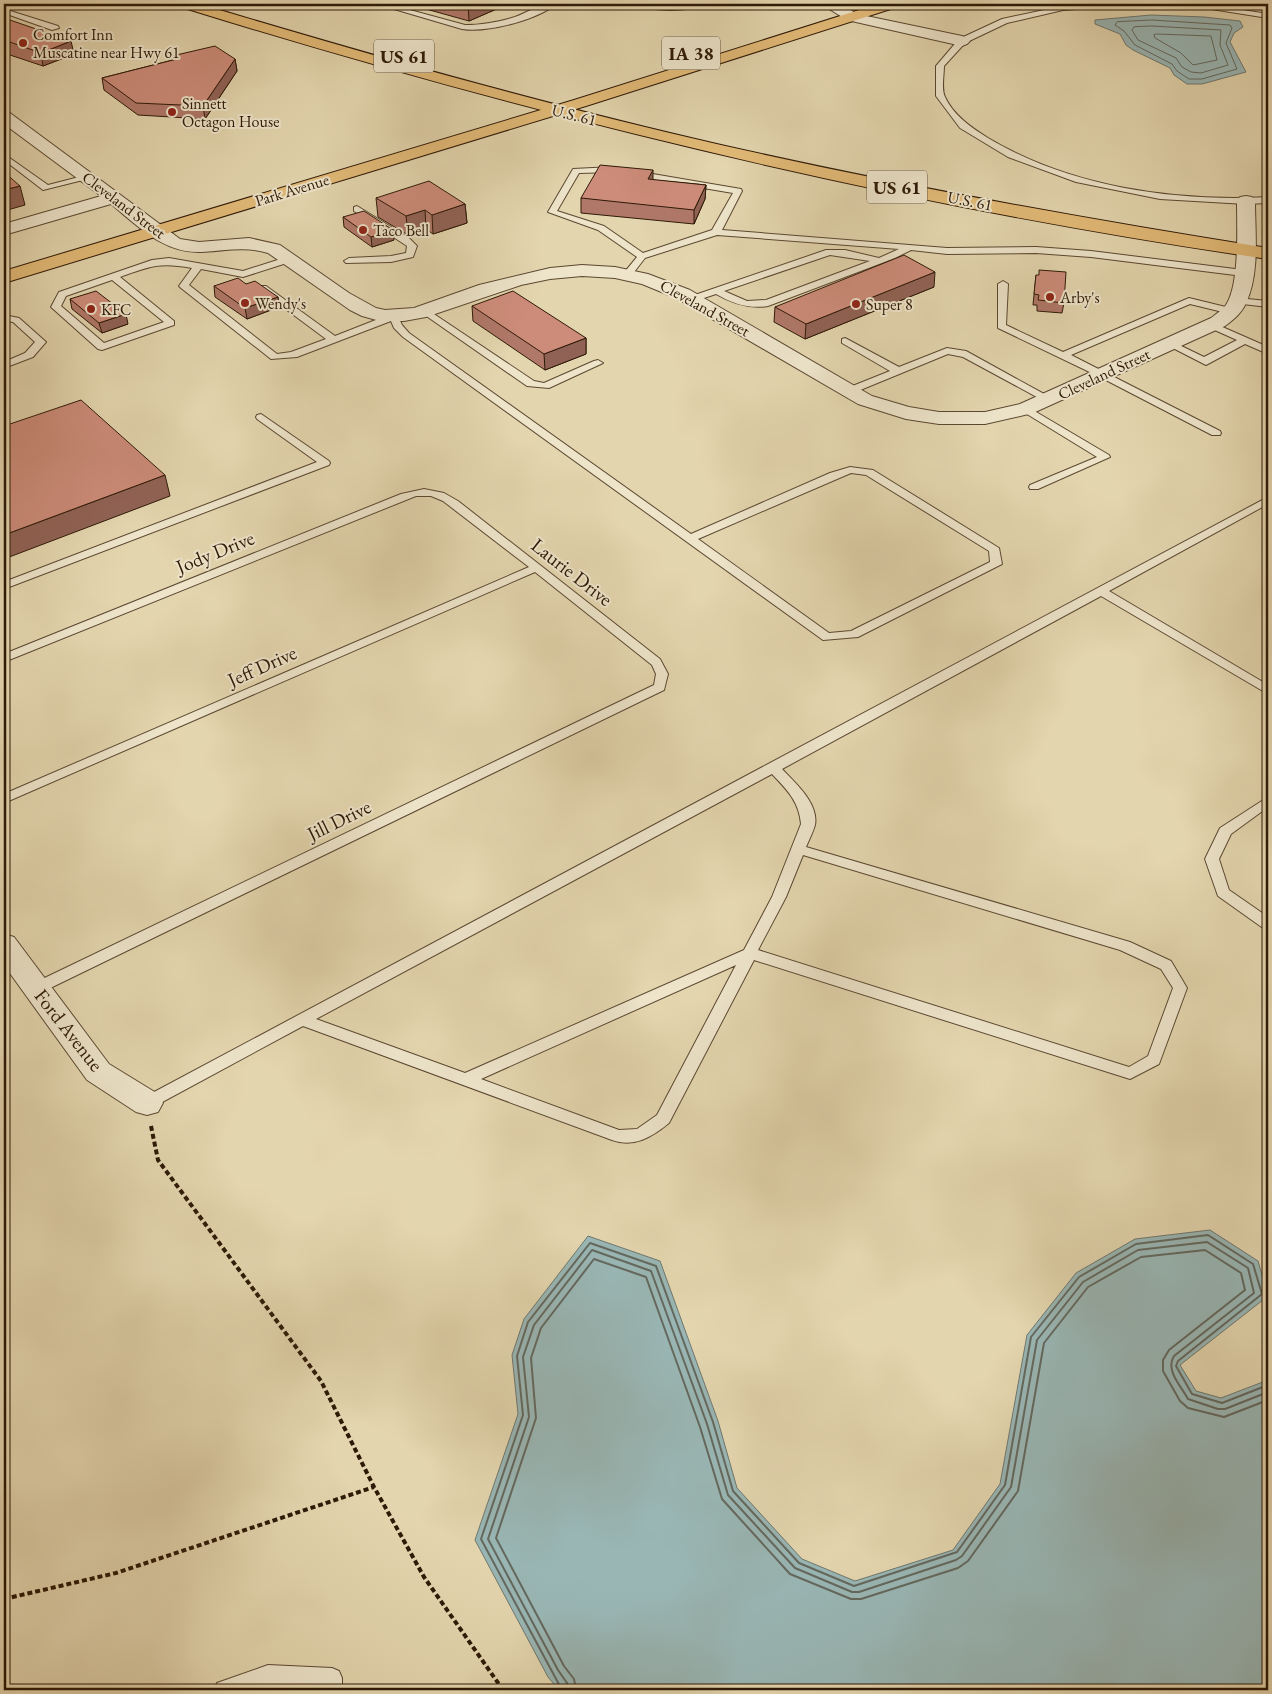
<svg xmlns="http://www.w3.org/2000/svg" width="1272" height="1694" font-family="'EB Garamond',serif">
<rect width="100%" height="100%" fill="#e3d5ae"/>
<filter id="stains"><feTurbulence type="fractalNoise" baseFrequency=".004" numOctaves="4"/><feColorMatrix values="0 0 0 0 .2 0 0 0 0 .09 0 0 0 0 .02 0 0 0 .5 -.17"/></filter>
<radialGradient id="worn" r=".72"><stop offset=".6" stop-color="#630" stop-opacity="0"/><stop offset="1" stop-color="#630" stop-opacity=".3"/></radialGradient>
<path fill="#99b6b4" stroke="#6e776f" d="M1151,15L1204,17L1240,21L1243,27L1234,33L1230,42L1246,72L1202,84H1187L1174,75L1170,68L1133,50L1126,45L1120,34L1095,24V20Z
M1210,1230L1258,1261L1268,1296L1180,1365L1196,1391L1221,1398L1268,1380V1690H559L548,1677L475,1540L518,1414L512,1355L524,1319L588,1236L660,1261L718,1421L737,1488L802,1559L855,1581L953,1550L1000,1484L1027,1335L1076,1273L1135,1239Z"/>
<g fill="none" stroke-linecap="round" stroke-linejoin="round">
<path stroke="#64685e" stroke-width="1" d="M1152,20L1230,25L1232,28L1226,43L1237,69L1202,79H1189L1177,71L1172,64L1135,45L1124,31L1115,25L1117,22Z
M1152,26L1221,30L1220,45L1228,65L1201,73L1191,72L1182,67L1176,58L1138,40L1132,30L1134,27Z
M1157,34L1211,36L1217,60L1193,65L1181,53L1155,38L1154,35Z"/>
<path stroke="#64685e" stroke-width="2" d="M562,1690L481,1539L523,1415L517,1356L528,1322L590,1243L656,1266L713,1422L733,1491L799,1563L854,1586L957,1552L1005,1485L1031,1337L1079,1277L1136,1244L1208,1235L1253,1264L1262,1294L1178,1361L1176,1366L1192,1394L1222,1403L1268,1385
M569,1690L567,1683L558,1670L488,1539L529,1417L523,1357L534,1325L592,1250L651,1271L707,1424L728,1495L795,1568L852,1592H859L956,1560L962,1556L1011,1487L1037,1340L1083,1282L1138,1250L1207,1242L1248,1268L1254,1293L1174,1356C1165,1370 1181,1386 1188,1399L1218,1409H1225L1268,1392
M576,1690L574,1679L564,1666L496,1538L536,1418L531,1358L541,1328L594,1259L646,1277L700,1427L722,1499L790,1574L851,1599H861L958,1568L968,1561L1018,1491L1044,1343L1088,1287L1141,1257L1205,1250L1241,1273L1245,1290L1169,1350L1163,1360V1371L1180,1401L1188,1408L1224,1417L1268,1400"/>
<g stroke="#5b4831" stroke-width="2">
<path id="lane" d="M377,4H388L465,25C483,25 499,22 515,17C528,12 542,3 556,4C537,20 487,33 462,29Z
M638,4L670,6L703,4C690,12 651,12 638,4Z
M1089,4H1118L1114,6L1063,10L1007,23L965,43L944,66C944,75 941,89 945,97C953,115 972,128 988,138C1070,187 1174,202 1268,197V203L1246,204L1160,199L1076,182L1008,157L960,128L936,96V66L959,39L1002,19L1063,6Z
M1157,4H1205L1268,14V18L1205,8L1161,6Z
M4,9L58,26L59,28L52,30L4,13Z
M4,154L48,185L87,175L91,178L43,190L4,160Z
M613,167L616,168V172L579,173L557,211L604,226L643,253L712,230L733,193L632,176L631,174L635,171L741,189L742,191L722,230L947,248L1036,247L1091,251L1243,270L1248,273L1243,276L1091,257L1036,253L947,254L911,250L895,258L768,306C749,309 733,304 716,294L692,302L687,299L689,297L826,250H845L879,258L899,249L717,235L645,258L631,276H625L623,274L637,257L598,230L548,212L573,169ZM830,255L870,261L766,300L747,301L724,291Z
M357,206L409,238L417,246L413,257L391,262L346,263L344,261L349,258L391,256L406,253L407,246L354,211V207Z
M290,256L293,257V261L243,277L201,269L189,285L277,354L291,352L326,339L260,290V286H266L335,336L391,314H397L402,325L409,333L691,534L830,473L850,467L873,470L999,548L1002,564L858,637L823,640L403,337L394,328L391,321L297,357L271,359L181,288L179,286L192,268C159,262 151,266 120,277L174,321V325L102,350L98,349L51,307L59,292L152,260L169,258L243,271ZM112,280L164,322L104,343L61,306L66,296ZM851,473L866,475L989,551L990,562L851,631L829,633L698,539Z
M1003,281L1008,284L1006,325L1063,352L1189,298L1234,309V313L1231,314L1190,304L1071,355L1220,431L1221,433L1220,435H1212L1100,377L998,328V284Z
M1237,298L1268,301V307L1234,303V299Z
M425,308L534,381L544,383L594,361L598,360L603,363L549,388L527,386L422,313L420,311Z
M4,315L19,318L46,342L33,357L4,368V362L25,353L35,342L13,322L4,321Z
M1211,322L1268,347V354L1245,344L1206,365L1165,344L1170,341L1173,342L1204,357L1237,340L1208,327V323Z
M845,338L899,367L947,348L966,351L1055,400L1054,402H1046L963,357L948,354L853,393H845L844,391L845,389L890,371L842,343V339Z
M1026,406L1109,455L1110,457L1038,489H1030L1029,487L1030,485L1097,457L1022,411L1021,409L1022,407Z
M261,414L329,461L330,463L329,465L4,589V582L317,462L257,419L256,417L257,415Z
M424,489L444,493L458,501L660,659L668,674L664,690L40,993L35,994L30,993L28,989L30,985L654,685L656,674L652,665L535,572L4,803V794L529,567L443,501L431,496H416L4,662V654L401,494Z
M1268,497V504L1109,591L1268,685V694L1101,596L782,769C795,783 819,803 815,825C813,832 809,840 806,847L1130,942L1171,961L1187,988L1159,1064L1130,1079L754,960L669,1123C652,1137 634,1148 612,1140L303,1026L153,1107L147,1109L141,1107L139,1103L141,1099ZM772,774C787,790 799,801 801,824L772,897L744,950L465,1073L316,1019ZM803,855L1120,950L1161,969L1173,988L1148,1056L1129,1067L758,950L786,897ZM736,965L657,1115L637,1129L619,1130L481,1079Z
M1268,797V807L1231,834L1219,859L1229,890L1268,917V929L1263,928L1218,896L1205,859L1220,828Z
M268,1665L332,1668L339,1671L342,1678V1690H322V1688L268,1685L253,1690H214L217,1683Z"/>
</g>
<g stroke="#5b4831" stroke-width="2">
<path id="street" d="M824,4H841L857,14L962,36L967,38L970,41L967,44L962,46L847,20L826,7Z
M4,111L10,113L180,239L199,242L249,238L280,245L349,293L376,308L385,310L414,308L479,285L550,268L582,265L615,267L648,274L690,290L872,396L909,407L939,412H985L1020,404L1211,318C1216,314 1222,310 1226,305C1240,284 1237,226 1237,201L1240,197L1246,196L1252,197L1255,201C1255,233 1260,273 1246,303C1242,313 1233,320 1225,326L1033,413L985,424H939L906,419L858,404L676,298L642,284L615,278L582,276L550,279L521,285L426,317L404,321H380L362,316L350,310L268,253C246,246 224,251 202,252C164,254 138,226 111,204L4,235V224L101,196L4,124Z
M4,934L14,937L109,1064L158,1094L163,1103L158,1112L147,1115L136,1112L87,1080L4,965Z"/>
</g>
<g stroke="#2e1907" stroke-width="2">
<path id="primary" d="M878,4H899L897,7L586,106L4,283V271L574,100Z"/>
</g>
<g stroke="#2e1907" stroke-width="2">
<path id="highway" d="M179,4H200C373,56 546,105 721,145C902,186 1085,219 1268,248V259C900,206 536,117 181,7Z"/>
</g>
<path stroke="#2e1907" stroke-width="4" stroke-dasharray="5 3" stroke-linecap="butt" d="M151,1126L158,1160L321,1381L374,1487L424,1577L503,1690
M4,1599L116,1573L374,1487"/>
<use href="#lane" fill="#ede4ca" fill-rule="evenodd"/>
<use href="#street" fill="#ede4ca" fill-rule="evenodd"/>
<use href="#primary" fill="#e2ba77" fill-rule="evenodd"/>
<use href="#highway" fill="#e2ba77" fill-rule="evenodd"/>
</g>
<path fill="#b07869" stroke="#2e1907" d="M408,4H508L469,21Z
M515,4H536L528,7Z
M4,20L74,54L43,66L4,53Z
M172,56L235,59L237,71L205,119L138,115L104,90L102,78L173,60Z
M653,180L706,185L705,199L694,224L581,213V198Z
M376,198L465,204L467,223L433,234L426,229L408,235L378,217Z
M343,217L394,240L372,247L344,227Z
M1036,275L1064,303L1062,313L1037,311V305H1033Z
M246,284L278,297L279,307L247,319L215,297L214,286Z
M934,287L805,339L774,322L775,307Z
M70,299L128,324L102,333L72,309Z
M472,306L586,338V354L545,370L473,321Z"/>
<path fill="#906255" stroke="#2e1907" d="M468,4H508L469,21Z
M528,4H536L528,7Z
M71,41L74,54L43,66L41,53Z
M235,59L237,71L205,119L203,106Z
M653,170V184L648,179Z
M706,185L705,199L694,224V210Z
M20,186L25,205L4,211V190Z
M465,204L467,223L433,234L432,215Z
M425,210L426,229L408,235L406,216Z
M393,230L394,240L372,247L371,237Z
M935,272L934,287L805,339L806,324Z
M278,297L279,307L247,319L245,308Z
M126,314L128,324L102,333L99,323Z
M586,338V354L545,370L544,354Z
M165,475L170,496L4,559V535Z"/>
<path fill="#cd8c7a" stroke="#2e1907" d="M7,19L71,41L41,53L4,40V20Z
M215,46L235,59L203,106L136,103L102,78L177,59L172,56Z
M600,165L653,170L648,179L706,185L694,210L581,198Z
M4,172L20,186L4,190Z
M429,181L465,204L432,215L425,210L406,216L376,198Z
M364,211L393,230L371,237L343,217Z
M904,255L935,272L806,324L775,307Z
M1039,270L1066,272L1064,303L1038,300L1039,295L1034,294L1036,275H1039Z
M238,278L246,284L255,281L278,297L245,308L214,286Z
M96,291L126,314L99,323L70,299Z
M513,291L586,338L544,354L472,306Z
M81,400L165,475L4,535V426Z"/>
<g fill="#8f2418" stroke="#ede4ca" stroke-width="2">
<circle cx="23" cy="43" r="5"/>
<circle cx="172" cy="112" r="5"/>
<circle cx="363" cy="230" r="5"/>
<circle cx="1050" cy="297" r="5"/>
<circle cx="245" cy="303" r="5"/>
<circle cx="856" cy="304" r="5"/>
<circle cx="91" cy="309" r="5"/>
</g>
<g text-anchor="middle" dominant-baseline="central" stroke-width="4" stroke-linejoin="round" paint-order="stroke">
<g font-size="16" fill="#2e1907" stroke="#ede4ca" text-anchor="start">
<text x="33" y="34">Comfort Inn<tspan x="33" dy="18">Muscatine near Hwy 61</tspan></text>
<text x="182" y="103">Sinnett<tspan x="182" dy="18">Octagon House</tspan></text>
<text x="373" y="230">Taco Bell</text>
<text x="1060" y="297">Arby's</text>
<text x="255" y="303">Wendy's</text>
<text x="866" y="304">Super 8</text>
<text x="101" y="309">KFC</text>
</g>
<g font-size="16" fill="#2e1907" stroke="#ede4ca">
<text transform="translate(574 115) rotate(14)">U.S. 61</text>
<text transform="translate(292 190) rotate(-17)">Park Avenue</text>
<text transform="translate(970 201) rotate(11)">U.S. 61</text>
<text transform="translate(124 205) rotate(37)">Cleveland Street</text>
<text transform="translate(705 308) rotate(29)">Cleveland Street</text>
<text transform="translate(1104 374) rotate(-25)">Cleveland Street</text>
</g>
<g fill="#ede4ca" stroke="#675642" stroke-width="1">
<rect x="662" y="36.5" width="58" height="33" rx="4"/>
<rect x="374" y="39.5" width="60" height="33" rx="4"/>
<rect x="867" y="170.5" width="60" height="33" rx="4"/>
</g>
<g font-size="19" font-weight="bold" fill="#2e1907">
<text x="691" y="53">IA 38</text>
<text x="404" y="56">US 61</text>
<text x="897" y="187">US 61</text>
</g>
<g font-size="20" fill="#2e1907" stroke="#ede4ca">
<text transform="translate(215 552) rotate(-22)">Jody Drive</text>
<text transform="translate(572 572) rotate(38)">Laurie Drive</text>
<text transform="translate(262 666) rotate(-24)">Jeff Drive</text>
<text transform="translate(339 820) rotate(-26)">Jill Drive</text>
<text transform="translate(69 1030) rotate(52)">Ford Avenue</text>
</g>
</g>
<rect width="1272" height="1694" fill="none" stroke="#e3d5ae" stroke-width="20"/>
<rect x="5" y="5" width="1262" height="1684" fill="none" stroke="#2e1907" stroke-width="2.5"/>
<rect x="10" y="10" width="1252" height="1674" fill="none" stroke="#2e1907"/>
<rect width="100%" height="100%" filter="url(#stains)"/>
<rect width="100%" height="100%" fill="url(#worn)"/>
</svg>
